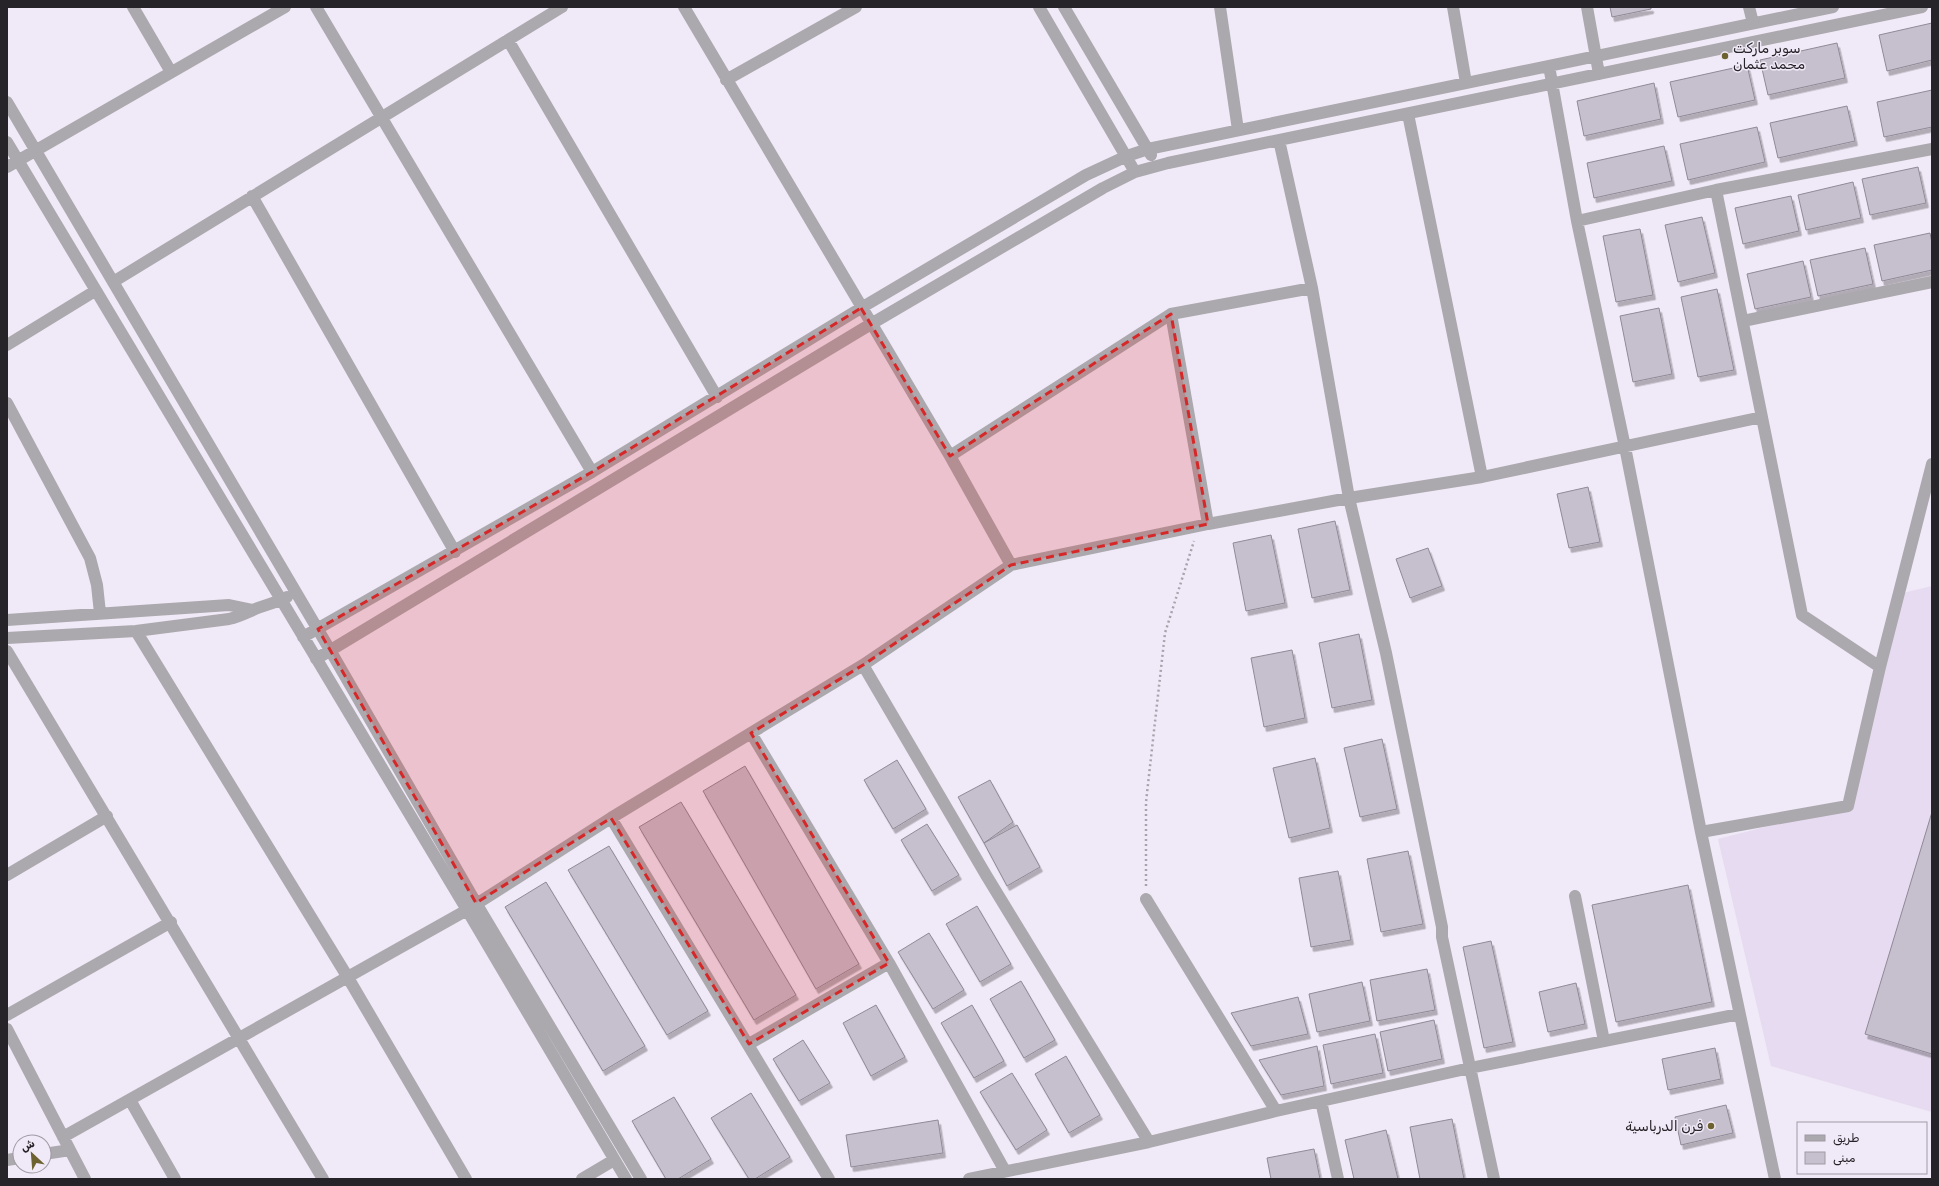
<svg xmlns="http://www.w3.org/2000/svg" width="1939" height="1186" font-family="Rubik,'Noto Sans Arabic',sans-serif">
<defs>
<filter id="shadow"><feDropShadow dx="2.5" dy="4.5" stdDeviation="0" flood-color="#0004"/></filter>
</defs>
<rect width="100%" height="100%" fill="#f0e9f7"/>
<path fill="#e6dbf0" d="M1932,586V1112L1771,1066L1718,839L1848,806L1899,594Z"/>
<path fill="#c6bfcd" stroke="#908996" filter="url(#shadow)" d="M1610,7H1651V9L1612,17Z
M1932,23V60L1887,71L1879,35Z
M1837,43L1845,78L1768,95L1760,60Z
M1747,65L1755,100L1678,117L1670,82Z
M1654,83L1661,119L1584,136L1577,101Z
M1932,90V127L1884,137L1877,102Z
M1847,106L1855,141L1778,158L1770,123Z
M1757,127L1765,162L1688,180L1680,144Z
M1664,146L1672,181L1594,198L1587,163Z
M1918,167L1926,203L1870,215L1862,179Z
M1853,182L1861,218L1806,230L1798,195Z
M1791,196L1799,231L1743,244L1735,208Z
M1702,217L1715,273L1678,282L1665,225Z
M1640,229L1653,295L1616,302L1603,236Z
M1930,233L1932,243V270L1882,281L1874,245Z
M1865,248L1873,284L1818,296L1810,260Z
M1803,261L1811,297L1755,309L1747,274Z
M1717,289L1734,370L1698,377L1681,297Z
M1659,308L1672,374L1633,382L1620,316Z
M1588,487L1600,542L1569,548L1557,494Z
M1335,521L1350,590L1312,598L1298,529Z
M1271,535L1285,603L1246,611L1233,543Z
M1428,548L1442,586L1410,598L1396,559Z
M1359,634L1372,700L1332,708L1319,643Z
M1292,650L1305,718L1264,727L1251,658Z
M1382,739L1397,809L1360,817L1344,748Z
M1315,758L1330,828L1289,838L1273,768Z
M897,760L926,809L893,829L864,780Z
M745,766L859,964L816,989L703,791Z
M990,780L1013,822L984,843L958,797Z
M681,802L796,995L754,1020L639,827Z
M1932,812V1054L1865,1034Z
M927,824L959,875L932,891L901,840Z
M1017,825L1040,867L1007,886L984,843Z
M609,846L708,1011L667,1035L568,870Z
M1408,851L1423,924L1381,932L1367,859Z
M1338,871L1351,940L1311,947L1299,878Z
M546,882L645,1046L603,1071L505,907Z
M1688,885L1712,1002L1616,1022L1592,905Z
M977,906L1011,964L980,982L946,924Z
M929,933L964,990L933,1009L898,952Z
M1491,941L1513,1042L1484,1048L1463,947Z
M1427,969L1435,1010L1377,1021L1370,980Z
M1021,981L1055,1040L1024,1058L990,999Z
M1362,982L1370,1021L1317,1032L1309,994Z
M1576,983L1585,1024L1548,1032L1539,992Z
M1298,997L1308,1034L1251,1046L1231,1013Z
M876,1005L905,1057L871,1076L843,1023Z
M972,1005L1004,1061L974,1078L941,1023Z
M1434,1020L1442,1059L1388,1071L1380,1032Z
M1375,1034L1383,1073L1331,1084L1323,1045Z
M803,1040L830,1083L799,1101L773,1059Z
M1317,1046L1324,1086L1281,1095L1259,1060Z
M1715,1048L1721,1079L1668,1090L1662,1059Z
M1066,1056L1100,1115L1069,1133L1035,1074Z
M1012,1073L1047,1130L1016,1150L980,1092Z
M751,1093L790,1157L755,1179H749L711,1118Z
M674,1097L711,1159L678,1179H666L632,1121Z
M1726,1105L1733,1133L1681,1145L1675,1117Z
M1452,1119L1464,1179H1420L1410,1127Z
M938,1120L943,1153L851,1167L846,1135Z
M1386,1130L1398,1179H1354L1345,1140Z
M1314,1149L1320,1179H1271L1267,1158Z"/>
<g fill="none" stroke-linecap="round" stroke-linejoin="round">
<path stroke="#a8a2ad" stroke-width="2.5" stroke-dasharray="2 3" stroke-linecap="butt" d="M1146,886V802L1165,633L1194,541"/>
<path stroke="#aba8ae" stroke-width="12" d="M133,7L171,72
M316,7L592,472
M684,7L950,456L1011,565
M1039,7L1135,172
M1064,7L1151,155
M1220,7L1238,130
M1453,7L1466,83
M1587,7L1599,74
M1749,7L1753,23
M508,40L717,397
M1549,66L1577,221L1625,447L1701,832L1775,1179
M726,80L856,7
M7,102L330,650L476,903L641,1179
M1408,114L1482,477
M1279,140L1312,288L1349,498L1386,653L1442,927V937L1494,1179
M7,142L467,910L626,1179
M7,167L285,7
M1716,190L1802,615L1880,667
M252,196L455,552
M1577,221L1716,190L1932,149
M113,282L562,7
M1171,314L1208,524
M1743,321L1932,282
M7,345L95,291
M7,403L90,558L97,585L100,613
M950,456L1171,314L1312,288
M7,620L229,605L253,610
M136,631L347,976L466,1179
M303,637L592,472L861,308L1086,175L1127,156L1148,149L1833,7
M7,638L136,631L229,619C238,617 244,614 253,610C264,605 276,603 287,597
M7,651L323,1179
M316,659L871,324L1103,188L1135,172L1168,163L1922,7
M863,665L986,875L1149,1142
M751,733L889,963L1005,1171
M611,818L829,1179
M1701,832L1848,806L1880,667L1932,464
M7,875L107,816
M1575,896L1604,1041
M1146,899L1276,1111
M7,1015L171,922
M7,1029L85,1179
M749,1044L889,963
M130,1100L175,1179
M1321,1101L1338,1179
M63,1137L467,910L611,818L863,665L1011,565L1208,524L1349,498L1482,477L1762,417
M44,1154L70,1150
M7,1160L20,1158
M582,1179L614,1160
M969,1179L1149,1142L1276,1111L1470,1068L1739,1014"/>
</g>
<path fill="#d62828" fill-opacity="0.2" stroke="#d62828" stroke-width="3" stroke-dasharray="8 5" stroke-linejoin="round" d="M861,308L950,456L1171,314L1208,524L1011,565L863,665L751,733L889,963L749,1044L611,818L476,903L318,629L592,472Z"/>
<g fill="#6d622f" stroke="#f0e9f7" stroke-width="1.5">
<circle cx="1725" cy="56" r="4"/>
<circle cx="1711" cy="1126" r="4"/>
</g>
<g text-anchor="middle" dominant-baseline="central" stroke-width="3" stroke-linejoin="round" paint-order="stroke">
<g font-size="14" fill="#272429" stroke="#f0e9f7" text-anchor="start">
<text x="1733" y="48">سوبر ماركت<tspan x="1733" dy="16">محمد عثمان</tspan></text>
<text x="1703" y="1126" text-anchor="end">فرن الدرباسية</text>
</g>
</g>
<rect width="1939" height="1186" fill="none" stroke="#272429" stroke-width="16"/>
<rect x="1797" y="1122" width="130" height="52" fill="#f0e9f7" stroke="#a09aa5"/>
<rect x="1805" y="1135" width="20" height="6" fill="#aba8ae" stroke="#a09aa5"/>
<text x="1833" y="1142" font-size="12" fill="#272429">طريق</text>
<rect x="1805" y="1152" width="20" height="12" fill="#c6bfcd" stroke="#a09aa5"/>
<text x="1833" y="1162" font-size="12" fill="#272429">مبنى</text>
<g transform="translate(32 1154) rotate(334)"><circle r="19" fill="#f0e9f7" stroke="#a09aa5"/>
<path d="M0-3L7 15L0 10L-7 15Z" fill="#6d622f"/>
<text y="-6" font-size="11" font-weight="bold" text-anchor="middle" fill="#272429">ش</text>
</g>
</svg>
